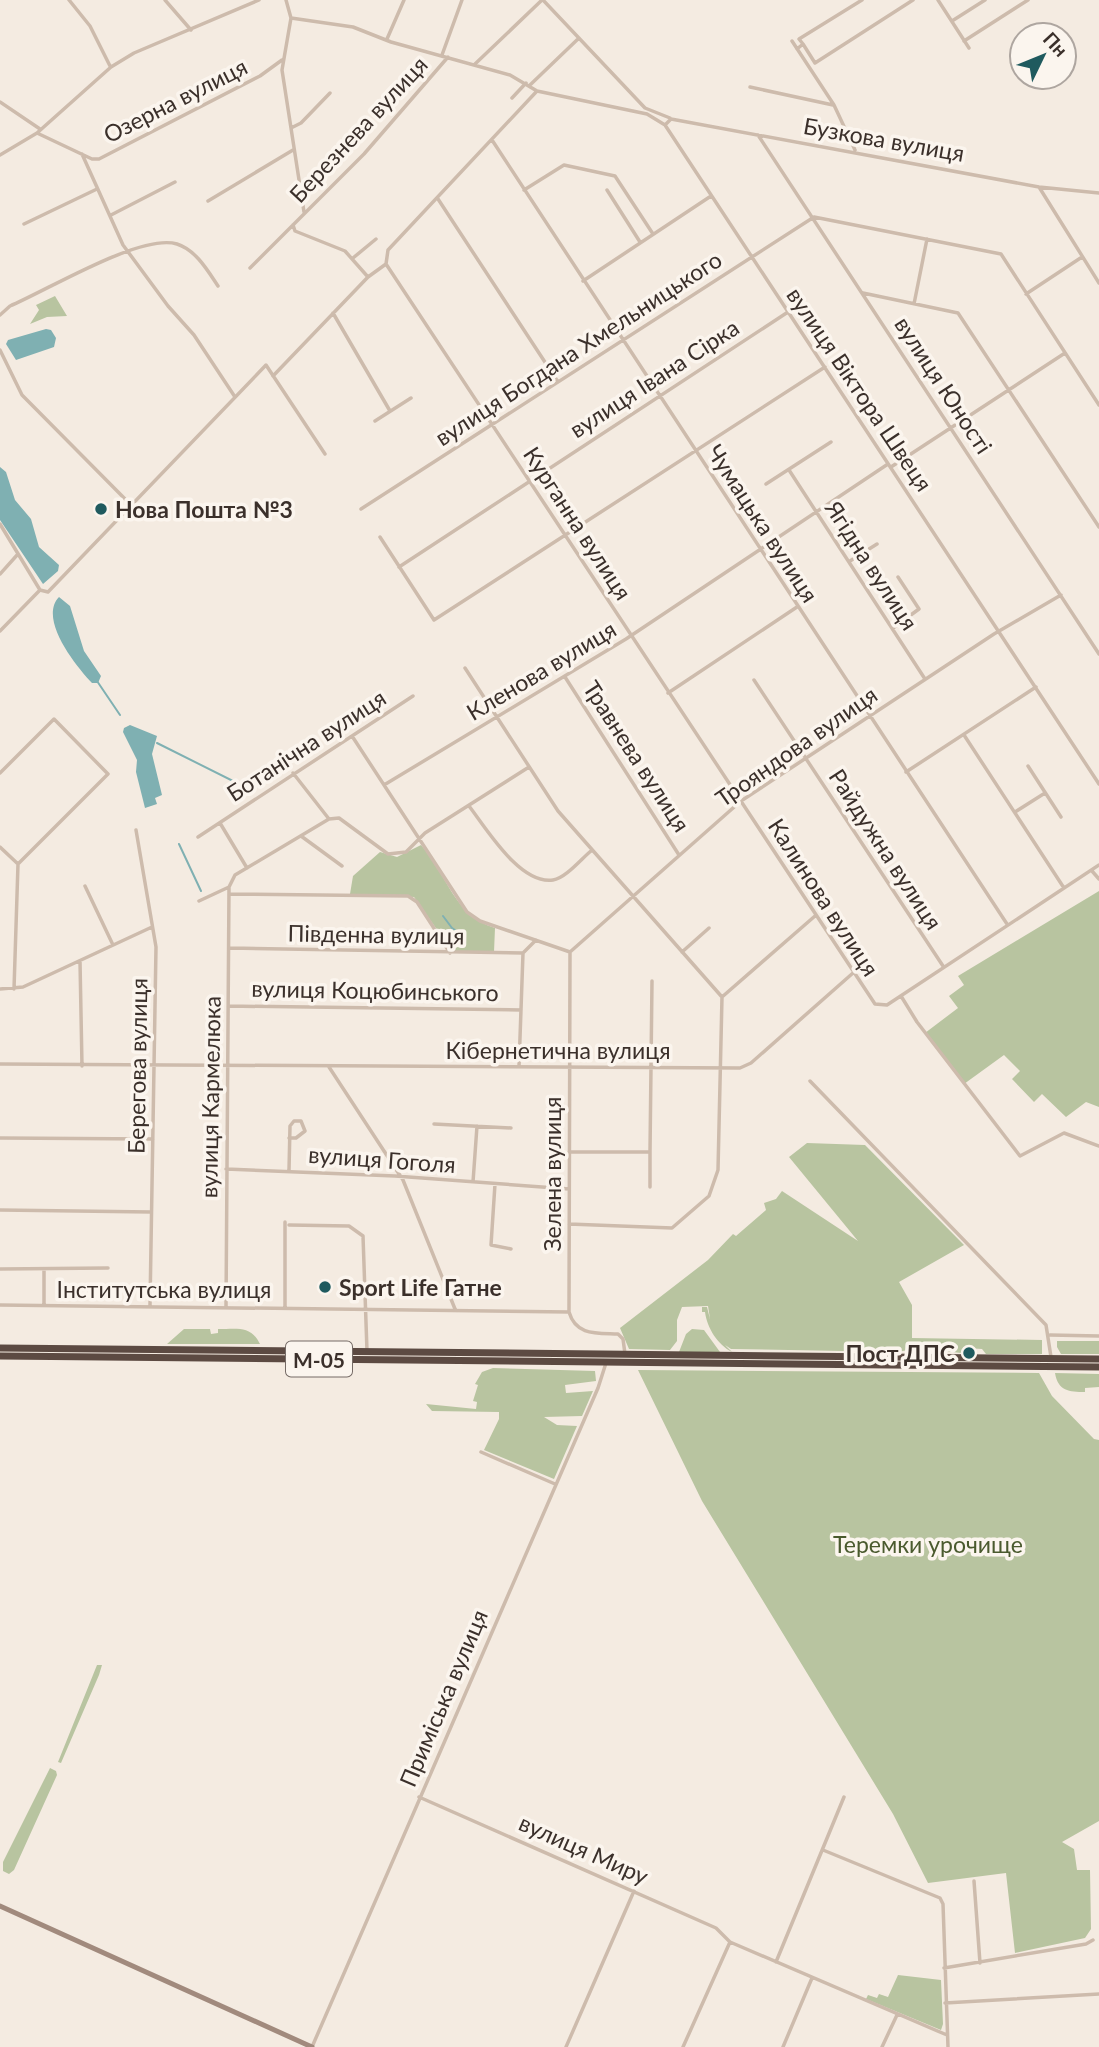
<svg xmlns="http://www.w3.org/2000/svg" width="1099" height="2047" font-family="Lato,sans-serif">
<rect width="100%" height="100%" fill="#f4ebe1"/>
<path fill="#b8c4a0" d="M55,296L67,316L47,317L30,324L39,310L36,305Z
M421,845C448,875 453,915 495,928L494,952L452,951L414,897L350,894L353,876L380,852L397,857Z
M1099,891V1107L1086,1102L1066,1117L1042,1094L1034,1102L1012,1079L1020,1071L1004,1055L964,1084L925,1033L958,1008L949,996L964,985L958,976Z
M807,1143L865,1145L964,1245L899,1282L912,1305V1338L1042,1340V1354H986L982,1349L966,1348L961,1353L920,1348L897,1352L731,1349L725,1345L732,1352C718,1345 707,1328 705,1312H702V1307H707L710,1319L708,1306L682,1307L677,1320V1341L670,1350L629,1349L620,1328L708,1260L733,1234L736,1236L766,1210L764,1203L776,1199L782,1191L858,1241L789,1157Z
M184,1329H210L211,1334L218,1333V1329C237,1329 251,1325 260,1344H167Z
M692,1329L704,1330L720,1352H679L686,1334Z
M1057,1341H1099V1354H1061L1057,1347Z
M493,1368L595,1371L596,1381L565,1385L566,1393L593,1391L582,1416L544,1417L557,1425L577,1426L554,1479L484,1450L499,1419V1412L432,1411L426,1404L476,1409L477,1402L473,1401L478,1385L475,1384L482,1372Z
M638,1370L1039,1373L1052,1396L1094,1439L1099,1440V1821L1062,1842L1074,1849L1077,1870H1090L1091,1929L1085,1938L1015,1953L1006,1873L928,1883L893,1814L702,1501Z
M1055,1373L1099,1374V1387L1085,1388V1392C1069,1392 1058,1391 1055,1373Z
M97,1665H102L99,1675L61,1763L58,1762Z
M50,1768L56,1771L57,1775L14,1870L9,1874L3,1871V1862Z
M898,1975L941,1980L943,2024L941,2030L866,1999L868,1995L877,1998L879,1994L888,1997Z"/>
<path fill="#7fb0b2" d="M46,329L51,330L56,338L54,347L16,360L6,344L8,340Z
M0,467L6,472L15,500L31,519L39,547L59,565L58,571L43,584L0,520Z
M59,597L70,606L84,651L101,676L98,683H92C76,666 38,619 59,597Z
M130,725L157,736L152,754L162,795L155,798L157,804L145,808L136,772L137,760L123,732L124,728Z"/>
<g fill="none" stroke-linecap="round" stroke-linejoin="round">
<path stroke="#7fb0b2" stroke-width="2" d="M97,681L120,715
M157,743L253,791
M179,844L201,891
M443,916L452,928L462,935"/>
<path stroke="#cdbbac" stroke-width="3.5" d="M69,0L90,26L110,66
M165,0L191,30
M286,0L291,18L282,70L304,212
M543,0L645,108L670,118
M938,0L969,48
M291,18L353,27L391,42L510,75L537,91L647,114L665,125L1099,784
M952,21L985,0
M387,39L404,0
M792,41L834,105L855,150
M964,41L1028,0
M803,44L799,39L862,0
M797,49L803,44L815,63L913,0
M442,55L462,0
M475,64L542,0
M530,85L579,38
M750,87L833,105
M512,98L526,83
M0,102L40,129
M665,125L671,119L1039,187L1099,193
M291,128L301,123L330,93
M37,133L92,159H99L260,76L282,60
M758,135L1099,654
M492,140L1007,924
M82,154L123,245L168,306L194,335L235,397
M0,155L37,133L111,67L134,53L259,0
M1039,187L1099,283
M524,190L564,165L615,176L653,234
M607,190L640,242
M438,199L558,382
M208,201L293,150
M111,215L175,182
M24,224L97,189
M293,225L295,231L345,251L368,277
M353,258L376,239
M386,264L875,1004L887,1005L1099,865
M250,268L364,154L448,57
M583,281L711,196
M863,293L958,313L1099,527
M1026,294L1082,257
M914,304L927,239
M333,313L390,411
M0,315L10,306C48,290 141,233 177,244C196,250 208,271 218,286
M0,350L22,395L131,505
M273,376L368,277L386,264L388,250L537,91
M375,421L411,398
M891,467L1065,353
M789,470L925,679
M766,484L831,442
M361,509L814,217L1001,254L1099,405
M0,524L40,590L48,592L266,365L325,454
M380,537L434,620L825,367
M850,561L877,544
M399,567L788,312
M0,574L18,554
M893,628L919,609L898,577
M0,631L40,590
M465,668L558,811L722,997L718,1170L709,1196L672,1228L569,1224
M565,677L679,855
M754,680L943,966
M668,693L797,607
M964,735L1064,888
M352,736L467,912L480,921L570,952
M1028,766L1061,817
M906,772L1036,687
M0,773L54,719L108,774L18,864L14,989
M293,773L329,819L339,818L388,854L406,852L425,833L529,767
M384,785L626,639L888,464
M469,806C486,828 520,885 553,880C566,878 582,858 592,850
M1015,812L1045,793
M220,823L247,868
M136,830L156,947L150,1305
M301,836L342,866
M198,837L413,696
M0,847L18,864
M1092,871L1099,879
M85,886L113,945
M230,894L408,896L417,902L450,953
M199,901L229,887L235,875L329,819
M230,948L523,953
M570,952L741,801L994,634L1061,595
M570,952L569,1312C576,1336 597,1333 618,1334L623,1339L625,1354
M682,952L709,928
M523,953L536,940
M80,961L82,1066
M0,989L23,987L152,927
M901,996L917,1022L1020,1156L1064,1133L1099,1146
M722,997L815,916
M228,1006L521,1010
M0,1064L740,1068L751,1063L853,973
M519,1066L523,953
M329,1067L403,1180L455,1309
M810,1081L1046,1325L1051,1357
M434,1124L511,1128
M0,1138L153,1139
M569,1152H650L652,981
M226,1169L395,1176L569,1189
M289,1170L290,1126L294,1121H301L305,1131L296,1138H289
M473,1182L477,1126
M495,1184L491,1245L511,1249
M650,1187V1152
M0,1210L151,1212
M289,1225L349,1226L363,1236L367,1351
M0,1269L108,1268
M0,1305L569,1312
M44,1305V1269
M285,1307V1222
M226,1308L229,887
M1050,1335L1099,1336
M481,1452L555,1484
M419,1797L716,1928L730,1942L947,2035
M823,1850L940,1898L943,1904L948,2047
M974,1881L980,1963
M776,1962L844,1797
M944,1968L1086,1944L1093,1940
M945,2003L1099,1994
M312,2047L598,1388L606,1363
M566,2047L634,1891
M683,2047L730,1942
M783,2047L812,1978
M882,2047L897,2015"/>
<path stroke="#a18a7d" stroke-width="5" d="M0,1906L312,2047"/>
<path stroke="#5c4a42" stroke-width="7" d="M0,1348L1099,1359
M0,1356L1099,1367"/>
</g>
<g fill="#1f5a5e" stroke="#fbf5ee" stroke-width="2.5">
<circle cx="101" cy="509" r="7"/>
<circle cx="325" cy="1287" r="7"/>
<circle cx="969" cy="1353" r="7"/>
</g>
<g text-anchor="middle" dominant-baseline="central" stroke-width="7" stroke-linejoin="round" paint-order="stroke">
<rect fill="#fbf5ee" stroke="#756b66" stroke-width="2" x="286" y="1341.5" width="66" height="35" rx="5"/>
<g font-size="21" font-weight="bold" fill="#3b302b">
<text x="319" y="1359">М-05</text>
</g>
<g font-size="23" fill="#3b302b" stroke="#fbf5ee">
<text transform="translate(175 100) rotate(-27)">Озерна вулиця</text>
<text transform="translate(358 129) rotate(-47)">Березнева вулиця</text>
<text transform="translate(884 139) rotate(10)">Бузкова вулиця</text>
<text transform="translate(578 348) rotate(-33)">вулиця Богдана Хмельницького</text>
<text transform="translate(654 378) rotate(-33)">вулиця Івана Сірка</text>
<text transform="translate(944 385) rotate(57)">вулиця Юності</text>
<text transform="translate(860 389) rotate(56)">вулиця Віктора Швеця</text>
<text transform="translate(578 523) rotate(57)">Курганна вулиця</text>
<text transform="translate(763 523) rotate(57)">Чумацька вулиця</text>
<text transform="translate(872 565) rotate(57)">Ягідна вулиця</text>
<text transform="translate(541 670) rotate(-31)">Кленова вулиця</text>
<text transform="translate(306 745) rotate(-33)">Ботанічна вулиця</text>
<text transform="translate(796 746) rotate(-35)">Трояндова вулиця</text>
<text transform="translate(637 756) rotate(57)">Травнева вулиця</text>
<text transform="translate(886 849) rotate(57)">Райдужна вулиця</text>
<text transform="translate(824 897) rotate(57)">Калинова вулиця</text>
<text transform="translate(376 934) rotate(1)">Південна вулиця</text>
<text transform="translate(375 990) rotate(1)">вулиця Коцюбинського</text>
<text x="558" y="1050">Кібернетична вулиця</text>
<text transform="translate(137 1066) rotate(-89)">Берегова вулиця</text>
<text transform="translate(210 1097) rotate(-89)">вулиця Кармелюка</text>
<text transform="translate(382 1159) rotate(4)">вулиця Гоголя</text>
<text transform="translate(552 1174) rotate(-90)">Зелена вулиця</text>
<text x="164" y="1289">Інститутська вулиця</text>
<text transform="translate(443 1698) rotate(-67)">Приміська вулиця</text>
<text transform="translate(584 1849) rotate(24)">вулиця Миру</text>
</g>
<g font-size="23" font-weight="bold" fill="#3b302b" stroke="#fbf5ee" text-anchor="start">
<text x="115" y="509">Нова Пошта №3</text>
<text x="339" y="1287">Sport Life Гатне</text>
<text x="955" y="1353" text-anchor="end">Пост ДПС</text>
</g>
<g font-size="23" fill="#4a5a2e" stroke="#fbf5ee">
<text x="928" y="1544">Теремки урочище</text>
</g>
</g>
<g transform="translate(1043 56) rotate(47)"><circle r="33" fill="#fbf5ee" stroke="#aea6a0" stroke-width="2"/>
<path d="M0-5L12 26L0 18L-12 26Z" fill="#1f5a5e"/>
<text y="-10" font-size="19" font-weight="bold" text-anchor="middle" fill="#3b302b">Пн</text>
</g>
</svg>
